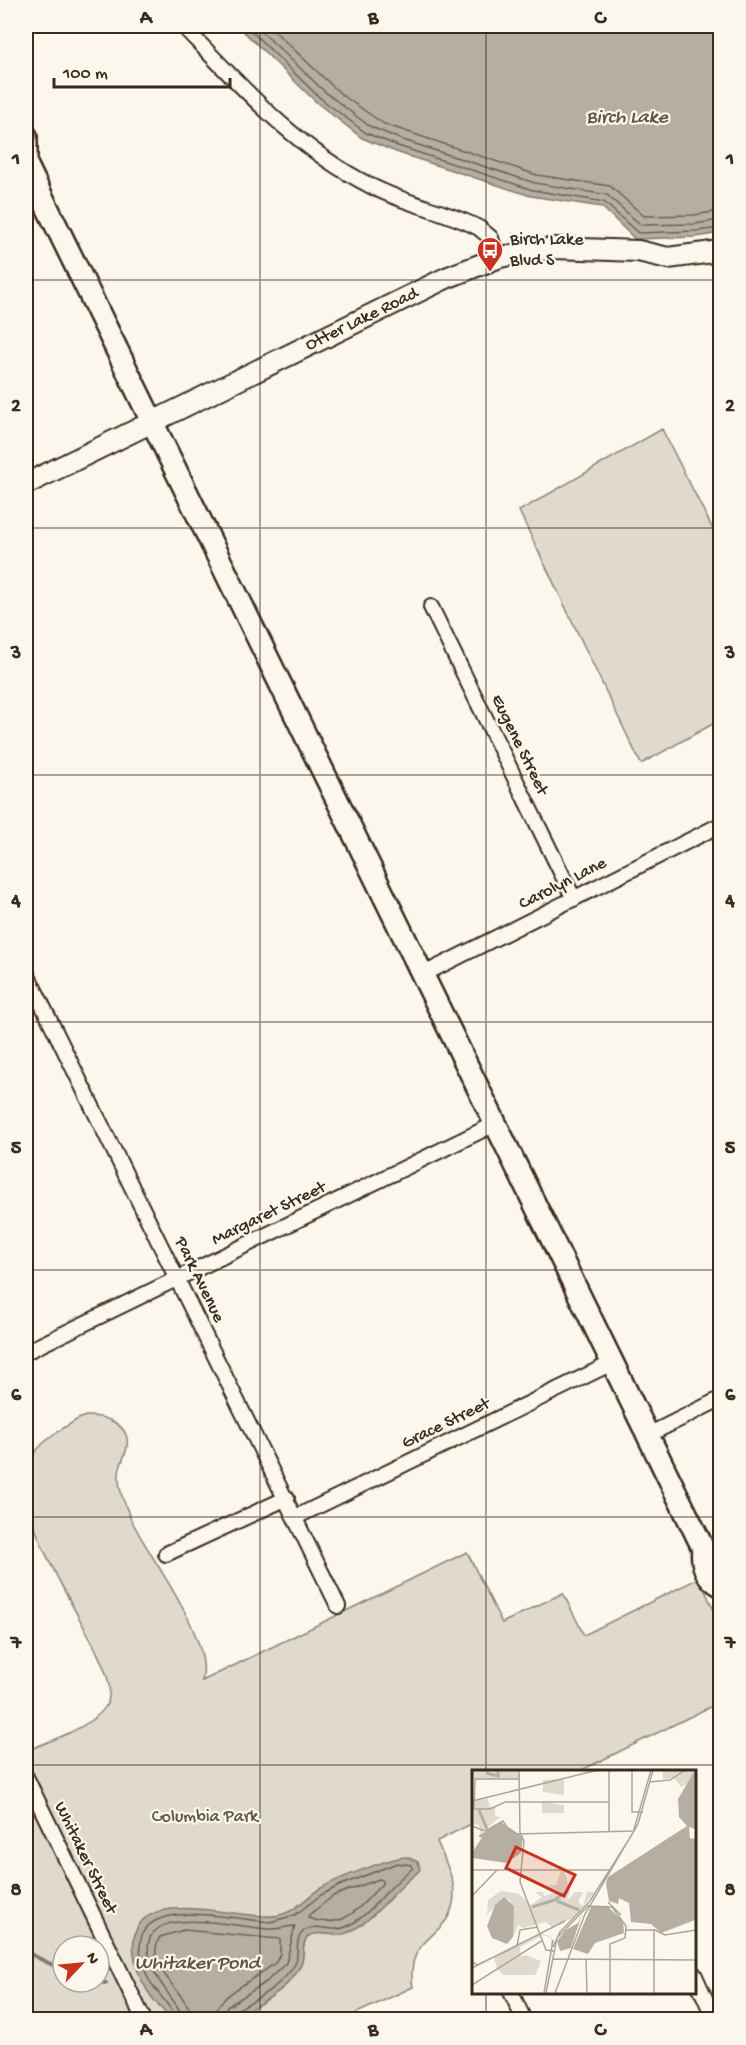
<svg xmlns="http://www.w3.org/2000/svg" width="746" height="2045" font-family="'Gochi Hand',sans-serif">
<rect width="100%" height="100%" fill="#fbf7ec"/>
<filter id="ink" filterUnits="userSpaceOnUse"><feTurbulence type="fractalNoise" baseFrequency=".0167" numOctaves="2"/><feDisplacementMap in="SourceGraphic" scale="12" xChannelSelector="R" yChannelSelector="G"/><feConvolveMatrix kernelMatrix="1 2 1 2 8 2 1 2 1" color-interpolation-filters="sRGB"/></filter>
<g filter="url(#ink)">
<path fill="#dfd9ce" stroke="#8d8276" stroke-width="1.5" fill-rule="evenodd" d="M662,429L720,543V720L641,764L519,511Z
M86,1416C104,1415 131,1424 127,1447C125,1458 118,1466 119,1478C119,1492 125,1504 130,1517C148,1557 214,1638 202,1681L467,1552L502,1623L563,1593L584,1635L699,1578L720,1623V1702L578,1772H473V1823L437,1841C443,1857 454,1877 454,1894C453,1941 404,1931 413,1987L344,2019H231C254,2008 291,1989 301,1964C305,1955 301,1945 307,1937C320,1928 335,1940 354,1929L420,1869L165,2012L173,2019H150L26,1765V1751C47,1742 96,1726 107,1704C115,1687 102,1663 95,1648C73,1603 19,1522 26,1473C28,1457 39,1446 51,1437C62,1429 73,1420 86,1416Z
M26,1789L139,2019H26ZM63,1946H99V1982H63Z"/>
<path fill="#b6aea2" stroke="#85796d" stroke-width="1.5" d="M238,26H720V233L696,237L635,239L602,207L531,196L396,152L362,138L316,102Z
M407,1857L418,1862L420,1869L417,1873C394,1890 376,1918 351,1931C336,1940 320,1928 307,1937C301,1945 305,1955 301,1964C292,1988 257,2006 236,2017L231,2020L173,2019C153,2004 137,1979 134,1954C124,1876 245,1924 280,1915C297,1911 307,1896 321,1888C334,1880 394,1856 407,1857Z"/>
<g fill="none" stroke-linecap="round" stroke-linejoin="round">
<path stroke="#6c5f53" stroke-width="1.5" d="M246,26L320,98L366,133L398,146L533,190L604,202L638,233L696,231L720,228
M256,26L325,92L369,126L400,139L535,183L607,195L641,225L695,224L720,220
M269,26L342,95L384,124L537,175L610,186L644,216L694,215L720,211
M379,1879L382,1880V1884C358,1908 345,1931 308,1918L309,1915L333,1896Z
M176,2020C175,2010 154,1990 148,1978C109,1889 223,1918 270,1922L295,1915L321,1895L341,1885L397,1863L412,1865V1869C388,1885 372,1915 346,1927C331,1934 315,1920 302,1933C294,1941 300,1954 295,1964C284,1985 253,2001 233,2012L230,2020
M183,2020C183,2009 159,1985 153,1969C124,1897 232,1927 268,1929C277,1930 286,1926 295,1926L286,1963L266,1982L227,2007L222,2020
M192,2020C191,1993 141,1968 160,1937L184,1930L280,1939V1954L276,1962C259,1978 214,1995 213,2020"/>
<path stroke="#85796d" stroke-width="4" d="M26,1952L63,1970
M99,1982L106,1983"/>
<g stroke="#3b2a1e" stroke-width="18">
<path id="street" d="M183,26C240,85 294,147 369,185C404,204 444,210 479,228L491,238L497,257
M431,607L574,899
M26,972L338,1606
M422,975L720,825
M26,1352L495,1124
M648,1435L720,1399
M296,1517L612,1363
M166,1554L287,1498
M26,1777L144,2020
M694,1974L715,2020
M511,1992L524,2020"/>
</g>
<g stroke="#3b2a1e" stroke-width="24">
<g id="secondary">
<path id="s1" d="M26,484L446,278L500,257L554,248L638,251L668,258L720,251"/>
</g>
</g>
<g stroke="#3b2a1e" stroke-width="26">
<path id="primary" d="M26,136V165
M26,164L703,1548C701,1564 706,1577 720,1585"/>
</g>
<use href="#street" stroke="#fbf7ec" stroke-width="14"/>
<use href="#secondary" stroke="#fbf7ec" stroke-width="20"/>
<use href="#primary" stroke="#fbf7ec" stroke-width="21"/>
</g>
</g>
<path fill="none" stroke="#3b2a1e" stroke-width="1.5" stroke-opacity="0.55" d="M260,26V2020M486,26V1772M26,280H720M26,528H720M26,775H720M26,1022H720M26,1270H720M26,1517H720M26,1765H720M486,1992V2020"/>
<defs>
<g id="bus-pin" transform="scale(1.35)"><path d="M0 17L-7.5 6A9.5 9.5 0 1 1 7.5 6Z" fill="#c8321e" stroke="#fbf7ec"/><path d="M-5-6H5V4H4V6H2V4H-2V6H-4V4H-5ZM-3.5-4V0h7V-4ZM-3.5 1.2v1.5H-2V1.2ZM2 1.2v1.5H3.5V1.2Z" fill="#fff"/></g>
</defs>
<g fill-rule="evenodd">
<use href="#bus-pin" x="490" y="250"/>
</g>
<g text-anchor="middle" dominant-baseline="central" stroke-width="4.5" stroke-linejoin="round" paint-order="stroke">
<g font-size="18" fill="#3b2a1e" stroke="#fbf7ec" text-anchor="start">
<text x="510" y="240">Birch Lake<tspan x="510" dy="21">Blvd S</tspan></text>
</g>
<g font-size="18" fill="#3b2a1e" stroke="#fbf7ec">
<text stroke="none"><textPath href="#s1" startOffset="374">Otter Lake Road</textPath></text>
<text transform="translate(519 745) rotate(64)">Eugene Street</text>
<text transform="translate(563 884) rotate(-27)">Carolyn Lane</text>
<text transform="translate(269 1214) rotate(-26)">Margaret Street</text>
<text transform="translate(199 1280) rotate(64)">Park Avenue</text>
<text transform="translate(446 1424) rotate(-26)">Grace Street</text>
<text transform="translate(85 1858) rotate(64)">Whitaker Street</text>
</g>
<g font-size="18" fill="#64564a" stroke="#fbf7ec">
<text x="205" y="1817">Columbia Park</text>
</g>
<g font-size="20" font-style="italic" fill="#605246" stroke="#fbf7ec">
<text x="627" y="118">Birch Lake</text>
<text x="197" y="1964">Whitaker Pond</text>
</g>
</g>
<g transform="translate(472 1770)">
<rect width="224" height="224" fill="#fbf7ec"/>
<path d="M0,0H47V9H2ZM191,0H222L220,11L209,17L202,8L191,9ZM92,9V25L71,22V10ZM0,19L2,31L15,27L18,37H23V46L28,47L11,61L8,74L0,83V60L3,78L9,68L7,55L0,54ZM70,32L92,35V43H70ZM89,100H92L98,122L94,132L103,122H111L106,132L111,136L115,122H123L101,148L80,157L73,152L51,158L46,155L41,167L39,131L31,127L15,145L16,130L29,121L47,124L59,135L70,127L63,122H71L72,126L84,122L75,115H84ZM79,158L67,165L71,164L77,166L80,168L81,173L80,180L79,168L71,165L48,177L49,187L53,185L69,191L63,205H32L25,199L22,188Z" fill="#dfd9ce"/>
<path d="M223,0V59L217,57L218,68L223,69V150L189,163L179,154L159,152L157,133L147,128L146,134L137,131L134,114L136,107L215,56L207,47L206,29ZM29,52L51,67L49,83L34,93L1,88L0,92V83L10,68L6,66ZM32,127L42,136L41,167L35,174L20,168L15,156L23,135ZM135,136L151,151L152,163L123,173L116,184L101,179L119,137ZM110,144L99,178L88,181L85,171L94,160L106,153Z" fill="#b6aea2"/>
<path fill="none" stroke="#b6aea2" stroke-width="3" d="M14,3L26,6V0M7,40L15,59M85,131L107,140M60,137L83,130L92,123"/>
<path fill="none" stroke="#aea59a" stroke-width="1.5" d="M47,0L48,62L52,71L48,112L74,180L82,181M160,0V42H171M177,12L198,10L213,0M0,31L126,0M2,38L3,9H47M0,39H18L33,32H137M0,56L13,61L31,51L37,60L45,64L163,61M137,61V0M0,100H137M0,126L25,100M136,132L149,145M117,136L140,137L154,156L153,168L138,174V223M154,160H183L193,165L224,160M182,160V223M81,177L88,162L118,131L161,63L179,0M80,189L224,190M114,189L115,223M0,191L5,195L45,176L48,160L66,157M0,198L93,151M0,215L71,170M72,223L81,170M74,223L85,168L117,135M83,223L113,144L166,54L181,0"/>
<path fill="#c8321e" fill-opacity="0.15" stroke="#c8321e" stroke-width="3" d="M44,77L103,105L92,126L34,98Z"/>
<rect width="224" height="224" fill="none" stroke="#3b2a1e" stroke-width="3"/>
</g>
<rect width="746" height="2045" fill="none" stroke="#fbf7ec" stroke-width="66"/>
<g transform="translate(81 1964) rotate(64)"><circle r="28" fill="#fbf7ec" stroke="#aea59a" stroke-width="1.5"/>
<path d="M0-4.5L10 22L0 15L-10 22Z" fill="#c8321e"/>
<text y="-9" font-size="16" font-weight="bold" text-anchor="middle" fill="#3b2a1e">N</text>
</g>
<path d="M54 78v9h176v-9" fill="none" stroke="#3b2a1e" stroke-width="3"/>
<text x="63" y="78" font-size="18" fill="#3b2a1e" stroke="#fbf7ec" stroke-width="4.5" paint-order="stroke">100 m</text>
<rect x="33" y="33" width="680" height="1979" fill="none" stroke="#3b2a1e" stroke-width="2"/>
<g font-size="20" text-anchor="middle" font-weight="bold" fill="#3b2a1e">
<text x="146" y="23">A</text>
<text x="373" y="23">B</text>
<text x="600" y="23">C</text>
<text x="16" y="164">1</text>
<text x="730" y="164">1</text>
<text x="16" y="411">2</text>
<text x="730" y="411">2</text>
<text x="16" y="658">3</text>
<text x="730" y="658">3</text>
<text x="16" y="906">4</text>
<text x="730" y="906">4</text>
<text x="16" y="1153">5</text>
<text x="730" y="1153">5</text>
<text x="16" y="1400">6</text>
<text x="730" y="1400">6</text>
<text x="16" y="1648">7</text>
<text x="730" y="1648">7</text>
<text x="16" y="1895">8</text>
<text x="730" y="1895">8</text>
<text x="146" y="2035">A</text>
<text x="373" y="2035">B</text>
<text x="600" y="2035">C</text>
</g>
</svg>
